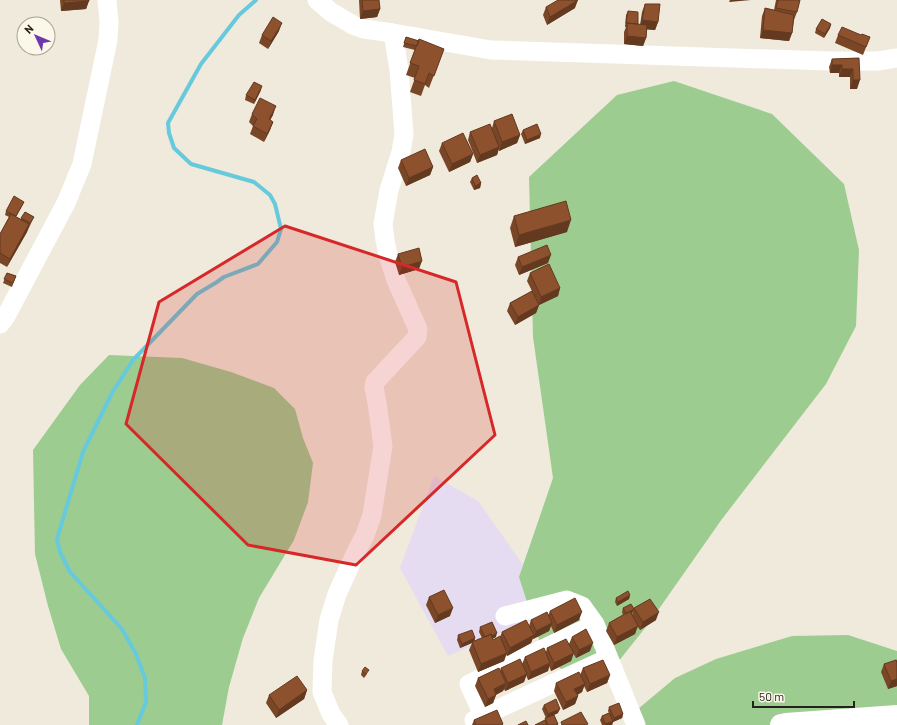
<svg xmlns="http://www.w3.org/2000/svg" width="897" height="725" font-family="Barlow,sans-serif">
<rect width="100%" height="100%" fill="#efeadb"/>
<path fill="#e5dcf1" d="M434,476L478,501L545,596L573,602L448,656L400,568Z"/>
<path fill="#9dcc90" d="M674,81L772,114L844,184L859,250L856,326L826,384L722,519L649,623L610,672L575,682L543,652L519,577L553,478L533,337L529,177L617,95Z
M109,355L182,358L231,372L274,388L295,409L303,438L313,463L308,502L294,540L259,598L243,638L229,687L222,725H89V696L61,649L48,606L35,554L33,450L80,385Z
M848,635L897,651V725H626L638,709L675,678L716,659L792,636Z"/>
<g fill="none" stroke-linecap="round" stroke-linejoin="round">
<path stroke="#67c9dc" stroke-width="4" d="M137,725L146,702L145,678L136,654L122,629L70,572L60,552L57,539L83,452L112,393L133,360L197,294L217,282L224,277L258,264L277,242L281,229L275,204L270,195L254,182L191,164L174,148L169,133L168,123L201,64L239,15L256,0"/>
<path stroke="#fff" stroke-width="19" d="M317,0L331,12L353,25L364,29L393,33L491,50L829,61H878L897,58
M0,324L6,316L66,203L82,164L108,40L109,22L107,0
M505,616L567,600L582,606L595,624
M483,715L469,684L595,624L636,725
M474,720L606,659
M339,725L331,714L322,692L323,660L329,620L337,594L357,550L365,535L372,515L383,446L377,403L374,387L375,382L417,337L418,329L396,280L388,255L385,240L383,224L389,190L401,152L404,134L399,70L393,33"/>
<path stroke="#fff" stroke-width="22" d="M781,725L786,724L897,716"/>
</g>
<path fill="#794627" d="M60,0H89L86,9L61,11Z
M359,0H379L380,9L377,17L360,19Z
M776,0H800L797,12L794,20L792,33L789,41L760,38L762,16L765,8L774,10Z
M645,4L658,22L655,30L647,29L646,38L643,46L624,44V32L626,27H625L626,15L628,11L638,24L640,25L642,12Z
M546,7L575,8L547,25L543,15Z
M831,24L830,28L824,38L815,33L816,29Z
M279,31L268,49L259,43L262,35Z
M838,35H861L870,37L863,55L835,43Z
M406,37L444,49L429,88L425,85L421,96L410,92L415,78L406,75L415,50L403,47Z
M859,58L857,89H850V77H839V73H830L829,67L832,59Z
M261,90L254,104L245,100L246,95Z
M252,114L273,115L270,120L273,122L270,130L264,142L250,134L253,126L249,122Z
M494,121L520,135L517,143L499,151V149L497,155L477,163L468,140L470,132L492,128Z
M523,130L540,138L525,144L521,134Z
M442,143L473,154L470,162L449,172L439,151Z
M401,160L433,167L430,175L406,186L398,168Z
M472,178L481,183L480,188L474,190L470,182Z
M24,202L22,206L16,217L21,219L25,212L34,217L27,232L7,267L0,263V234L9,217L5,215L6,211Z
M514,216L567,232L515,247L510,228Z
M398,254L419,269L399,275L395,262Z
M518,257L548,263L519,275L515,265Z
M7,273L16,276L12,287L3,283Z
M530,273L560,288L558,296L539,305L536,313L515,325L507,311L510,303L532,291L527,281Z
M630,595L629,599L617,606L615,602L616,598Z
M429,597L450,616L435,623L426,605Z
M623,608L634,609L632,613V615L634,608L656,620L640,630L637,626L635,634L614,645L606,631L609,623L623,615L622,612Z
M550,611L579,620L554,633L551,626L549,631L533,639V638L531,643L507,656L506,654L504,661L478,672L469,650L472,643L460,648L457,640L458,635L475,638L474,641L482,638L479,632L480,627L496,637L492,639L493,640L500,637L502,632L529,626L531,620L548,616Z
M572,637L590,651L576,658L573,653L571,661L551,671L549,666L548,671L528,680L526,675L524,682L505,691L504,689L503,691L496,695L493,703L485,707L475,686L478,678L500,671L501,668L522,664L525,657L546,652L547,648L569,644Z
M897,659V686L888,689L881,672L884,664L896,661Z
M583,668L610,675L607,683L587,692L584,686L582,692L577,695L578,696L575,704L563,710L554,691L556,683L580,675Z
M362,671L367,674L364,678L361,675Z
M307,690L304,699L276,718L266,703L269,695Z
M544,705L558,713L554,715L558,725H535L545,720V718H546L542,709Z
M609,707L623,714L622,718L613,722L612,725H602L600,720L602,716L609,713L608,711Z
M474,720L503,725H472Z"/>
<path fill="#633920" d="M578,0L575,8L547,25L550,17Z
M730,0H751L729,2Z
M89,1L86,9L61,11L64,3Z
M380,9L377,17L360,19L363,11Z
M642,20L658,22L655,30L639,29Z
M282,23L279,31L268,49L271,41Z
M831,24L830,28L824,38L825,34Z
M763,30L792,33L789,41L760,38Z
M627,36L646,38L643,46L624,44Z
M832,65H842L839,73H830Z
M842,69H853L850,77H839Z
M853,80H860L857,89H850Z
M262,86L261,90L254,104L255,100Z
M276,106L273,115L266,127L269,119Z
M273,122L270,130L264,142L267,134Z
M541,134L540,138L525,144L527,140Z
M520,135L517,143L499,151L502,142Z
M499,147L497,155L477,163L480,155Z
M473,154L470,162L449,172L452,164Z
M433,167L430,175L406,186L409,178Z
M481,183L480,188L474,190L475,186Z
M571,220L567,232L515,247L519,235Z
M29,224L27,232L7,267L10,259Z
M551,255L548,263L519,275L522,267Z
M422,261L419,269L399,275L402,267Z
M560,288L558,296L539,305L536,313L515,325L518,317L539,305L541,297Z
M630,595L629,599L617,606L618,602Z
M453,608L450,616L435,623L438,615Z
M634,609L632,613L625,618L626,614Z
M582,612L579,620L554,633L557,625Z
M659,612L656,620L640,630L643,622Z
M552,623L549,631L533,639L536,631Z
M638,626L635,634L614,645L617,637Z
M497,633L496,637L484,643L485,639Z
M534,635L531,643L507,656L510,648Z
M475,638L474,642L460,648L462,644Z
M593,643L590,651L576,658L579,650Z
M507,653L504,661L478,672L481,664Z
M574,653L571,661L551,671L554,663Z
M550,663L548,671L528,680L531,672Z
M527,674L524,682L505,691L508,683Z
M610,675L607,683L587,692L590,684Z
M897,679V686L888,689L891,681Z
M506,683L503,691L491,697L494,689Z
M585,684L582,692L572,698L574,689Z
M307,690L304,699L276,718L279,710Z
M496,695L493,703L485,707L488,699Z
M578,696L575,704L563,710L566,702Z
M560,709L558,713L547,718L548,714Z
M623,714L622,718L613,722L612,725H605L613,721L614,718Z"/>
<path fill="#8d512d" stroke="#633920" d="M64,0H89V1L64,3Z
M362,0H379L380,9L363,11Z
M558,0H578L550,17L546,7Z
M778,0H800L797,12L776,8Z
M645,4H660L658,22L642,20Z
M765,8L794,15L792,33L763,30Z
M628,11L638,12V24L626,23Z
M273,17L282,23L271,41L262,35Z
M822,19L831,24L825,34L816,29Z
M627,23L647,25L646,38L627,36Z
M842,27L861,35L862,34L870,37L866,47L838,35Z
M406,37L419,41L417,46L404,43Z
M419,39L444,49L434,76L429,73L425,84L414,80L419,66L410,63Z
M859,58L860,80H853V69H842V65H832V59Z
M254,82L262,86L255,100L246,95Z
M260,98L276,106L269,119L273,122L267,134L253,126L257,119L252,114Z
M512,114L520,135L502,142L494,121Z
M490,124L499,147L480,155L470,132Z
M537,124L541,134L527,140L523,130Z
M463,133L473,154L452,164L442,143Z
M425,149L433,167L409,178L401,160Z
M477,175L481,183L475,186L472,178Z
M14,196L24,202L16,216L6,211Z
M566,201L571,220L519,235L514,216Z
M25,212L34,217L30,223L21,218Z
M11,214L29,224L10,259L0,253V234Z
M547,245L551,255L522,267L518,257Z
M419,248L422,261L402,267L398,254Z
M549,264L560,288L541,297L530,273Z
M7,273L16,276L13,283L4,279Z
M532,291L539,305L518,317L510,303Z
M444,590L453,608L438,615L429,597Z
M628,591L630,595L618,602L616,598Z
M575,598L582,612L557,625L550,611Z
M650,599L659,612L643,622L634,608Z
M631,604L634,609L626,614L623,608Z
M630,611L638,626L617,637L609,623Z
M547,612L552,623L536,631L531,620Z
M526,620L534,635L510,648L502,632Z
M492,622L497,633L491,636V634L485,637L480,627Z
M586,629L593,643L579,650L572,637Z
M472,630L475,638L462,644L458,635Z
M491,634L493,640L500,636L507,653L481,664L472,642Z
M566,639L574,653L554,663L547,648Z
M544,648L550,663L531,672L525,657Z
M520,659L527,674L508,683L501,668Z
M603,660L610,675L590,684L583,668Z
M896,660L897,663V679L891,681L884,664Z
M365,667L369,670L366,674L362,671Z
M499,668L506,683L494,689L496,695L488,699L478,678Z
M579,672L585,684L574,689L578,696L566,702L556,683Z
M297,676L307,690L279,710L269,695Z
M556,699L560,709L548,714L544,705Z
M619,703L623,714L614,718L609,707Z
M497,710L503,724L502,725H476L474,720Z
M581,712L588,724L586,725H562L561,722Z
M609,713L613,721L605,724L602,716Z
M554,715L558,724L556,725H548L545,718Z
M545,720L547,725H535Z
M526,721L528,725H518Z"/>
<path fill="#d62828" fill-opacity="0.2" stroke="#d62828" stroke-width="3" stroke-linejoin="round" d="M285,226L456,282L495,435L356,565L248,545L126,424L159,302Z"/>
<g transform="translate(36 36) rotate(314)"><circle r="19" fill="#fcf8e9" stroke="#a5a297"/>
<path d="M0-3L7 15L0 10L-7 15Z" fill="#6e37ae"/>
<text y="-6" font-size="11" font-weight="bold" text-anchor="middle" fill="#23221c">N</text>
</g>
<path d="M753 701v6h101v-6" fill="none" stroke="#23221c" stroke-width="2"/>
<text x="759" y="701" font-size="12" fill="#23221c" stroke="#fcf8e9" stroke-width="3" paint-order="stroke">50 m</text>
</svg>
